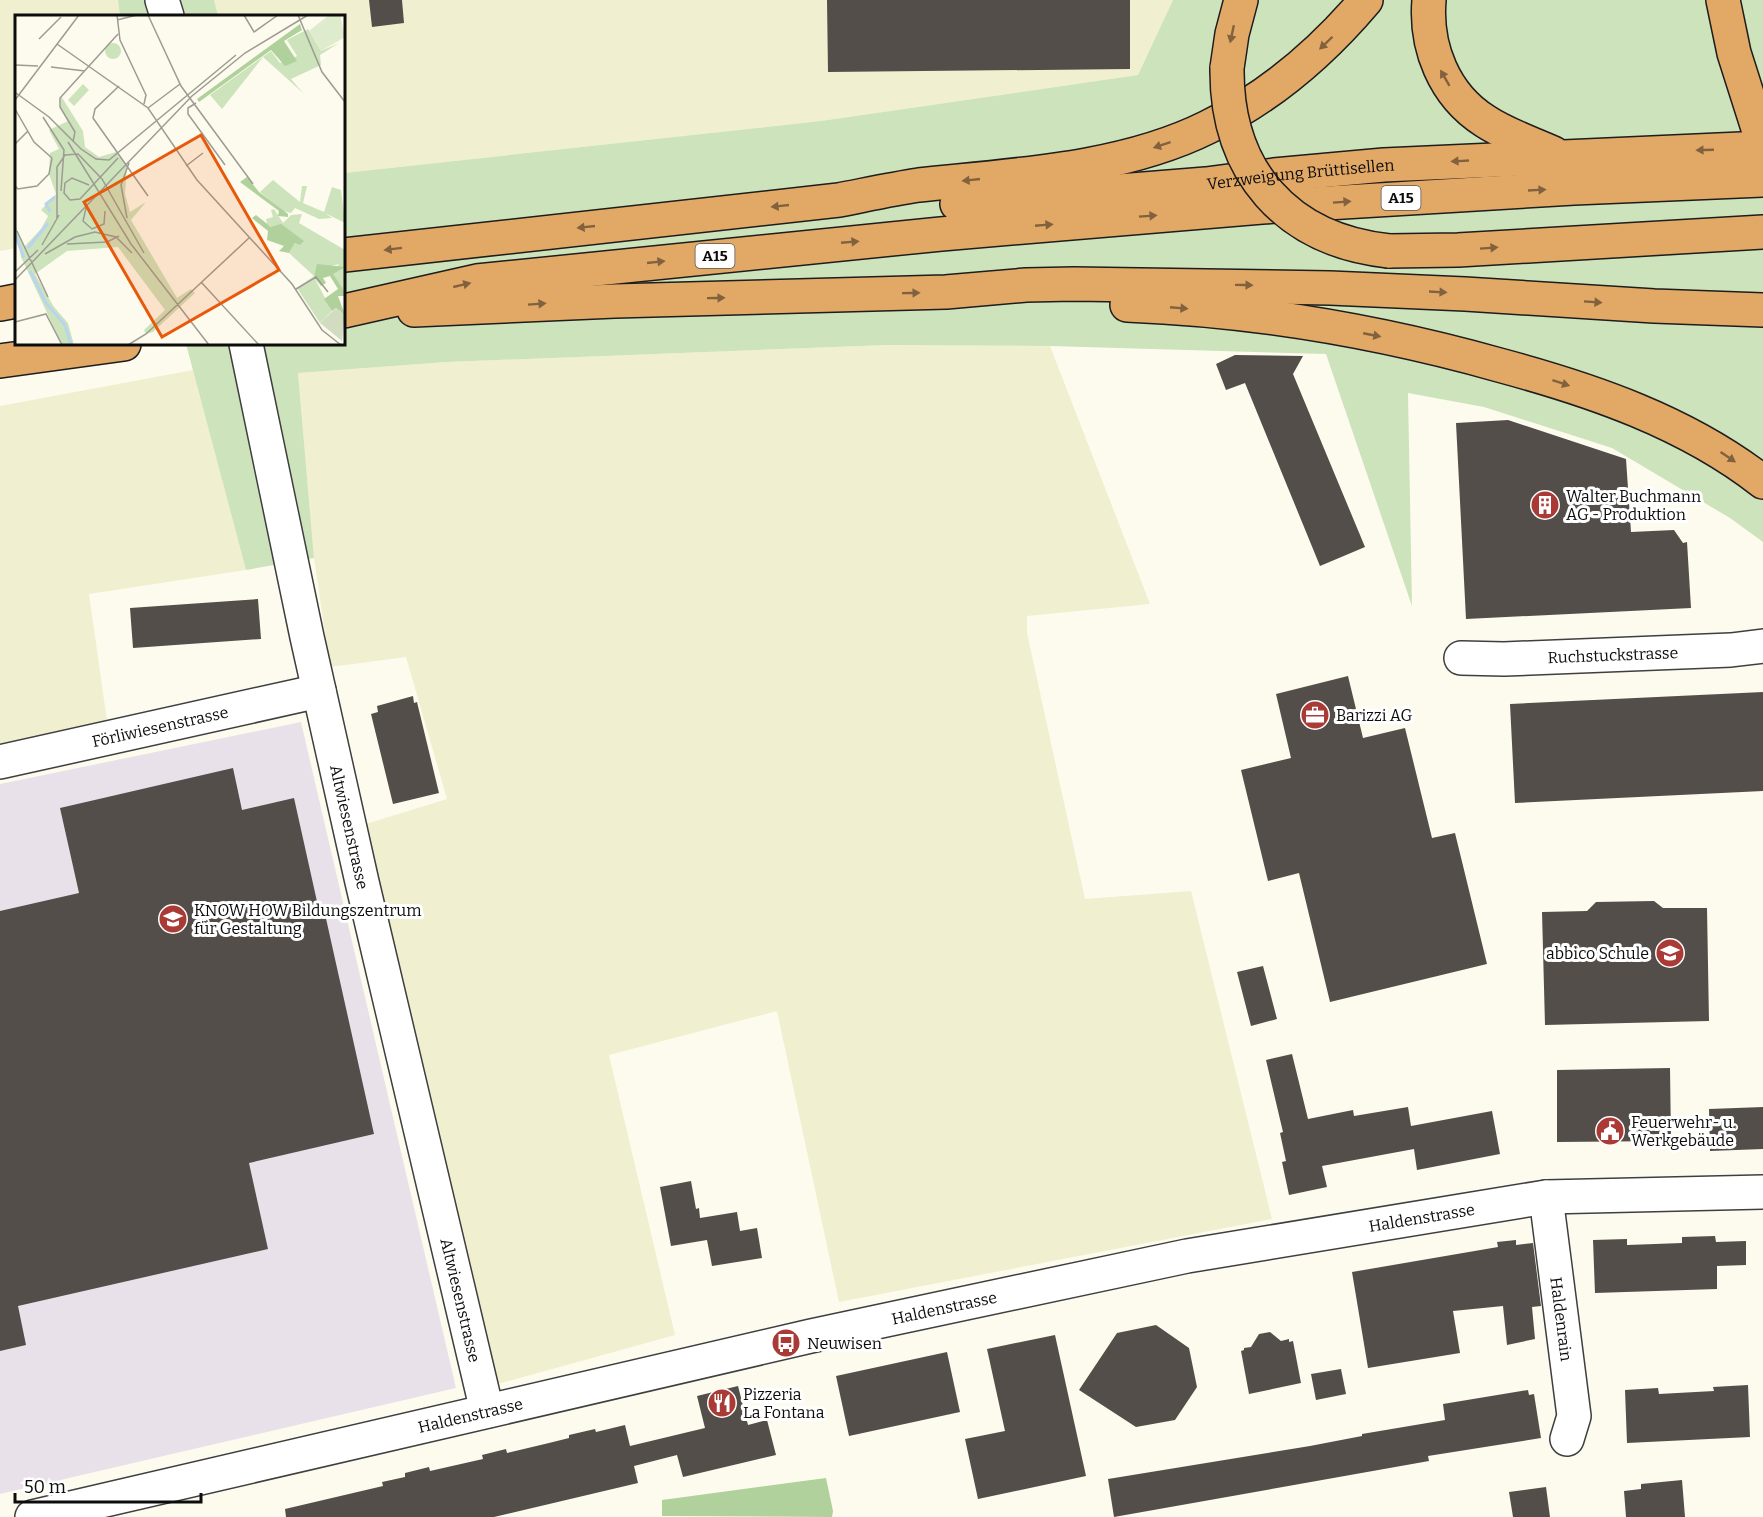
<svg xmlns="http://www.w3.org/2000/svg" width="1763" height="1517" font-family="Bitter,serif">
<rect width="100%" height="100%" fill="#fdfbed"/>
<path fill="#e9e1ea" d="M301,722L456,1388L0,1494V784Z"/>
<path fill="#f0efd0" d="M0,0H118L120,16H16V248L0,251Z
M214,0H1173L1138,75L821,121L344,173V16H218Z
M887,345L1050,346L1150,604L1027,616V633L1085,899L1191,891L1272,1219L839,1302L777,1011L609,1055L675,1335L494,1385L366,824L447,799L406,657L330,667L314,558L298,373L447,362Z
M193,370L246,570L89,594L107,721L0,745V406Z"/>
<path fill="#cde3bb" d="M118,0H214L218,16H120Z
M1173,0H1763V542L1730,518L1612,448L1484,407L1408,393L1412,606L1326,354L1050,346L887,345L447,362L298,373L314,558L246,570L186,344H344V173L821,121L1138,75Z"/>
<path fill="#b0d19c" d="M826,1478L833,1511L832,1517L662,1516V1500Z"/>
<path fill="#534e4a" d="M369,0H402L404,23L372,27Z
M827,0H1130V69L828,72Z
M1235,355L1303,356L1293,374L1365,547L1320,566L1245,383L1226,390L1216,364Z
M1508,420L1626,459L1631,532L1674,530L1683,543L1687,542L1691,608L1466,619L1456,423Z
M258,599L261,639L133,648L130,608Z
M1348,676L1363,738L1405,728L1432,838L1455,833L1487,964L1330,1002L1299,873L1268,881L1241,770L1291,758L1276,694Z
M1763,692V791L1515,803L1510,704Z
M413,696L414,703L417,702L439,793L393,804L371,714L378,712L377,706Z
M233,768L242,810L294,798L318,906L323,905L374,1134L249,1163L268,1249L18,1306L26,1345L0,1351V911L79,893L60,808Z
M1654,901L1663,908H1707L1709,1021L1545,1025L1542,912L1587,911L1596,902Z
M1263,966L1277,1019L1251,1026L1237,972Z
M1292,1054L1308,1119L1353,1110L1354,1116L1408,1107L1411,1126L1492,1111L1500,1154L1417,1170L1414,1149L1322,1166L1327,1187L1289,1195L1282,1162L1286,1161L1280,1133L1283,1132L1266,1060Z
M1670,1068L1671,1141L1557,1142V1070Z
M1763,1107V1149L1710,1151L1709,1109Z
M691,1181L696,1209L699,1208L700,1218L737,1212L740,1231L757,1228L762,1258L712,1266L707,1240L671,1246L660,1187Z
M1715,1236L1716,1242L1746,1241V1265L1717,1266V1289L1595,1293L1593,1240L1627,1239V1245L1655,1244L1682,1243V1237Z
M1516,1240V1245L1533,1243L1541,1306L1532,1307L1535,1339L1507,1345L1503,1306L1453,1311L1460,1353L1368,1368L1352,1272L1498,1247L1497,1242Z
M1156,1325L1189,1348L1197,1387L1175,1420L1136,1427L1079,1390L1117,1333Z
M1270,1332L1281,1341L1289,1339V1342L1293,1341L1301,1383L1249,1394L1241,1351L1244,1350V1348L1251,1347L1259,1334Z
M1055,1335L1086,1476L978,1499L965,1439L1005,1431L987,1349Z
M947,1352L960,1412L849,1436L836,1376Z
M1341,1369L1346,1394L1316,1400L1311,1374Z
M1748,1385L1750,1437L1627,1443L1625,1390L1658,1388L1659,1394L1714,1391L1713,1387Z
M738,1386L748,1425L767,1420L776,1455L683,1477L677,1455L634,1466L638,1483L494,1517H286L285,1509L383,1486L382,1482L405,1477V1473L429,1467L430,1471L483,1459L482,1455L506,1449L507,1453L549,1443L569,1438V1435L595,1429L596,1432L625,1425L630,1446L705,1428L697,1396Z
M1528,1390L1529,1395L1534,1394L1541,1438L1428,1456L1429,1461L1114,1517L1108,1479L1310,1446L1362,1436V1434L1445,1420L1443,1404Z
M1682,1480L1685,1517H1626L1624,1491L1641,1489V1484Z
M1546,1487L1550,1517H1513L1509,1492Z"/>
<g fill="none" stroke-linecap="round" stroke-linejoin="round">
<g stroke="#3f3f3f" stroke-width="36">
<g id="minor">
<path d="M162,0L167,16"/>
<path id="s1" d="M246,344L307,637L362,882L487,1411"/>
<path id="s2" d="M1461,658L1504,659L1731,650L1763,646"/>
<path id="s3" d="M0,762L319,691"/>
<path id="s4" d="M1546,1197L1574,1416L1567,1439"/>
<path id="s5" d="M32,1517L811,1336L1187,1256L1546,1197L1763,1192"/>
</g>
</g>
<g stroke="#1d1d1d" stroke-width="36">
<g id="highway">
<path d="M1429,0C1425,47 1444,95 1485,121C1506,135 1531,143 1553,153"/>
<path d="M1723,0L1734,53L1763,144"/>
<path d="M1227,68L1232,34L1241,0"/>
<path id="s6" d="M957,204L1206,184L1274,175L1384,165L1763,148"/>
<path d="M1389,251L1458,250L1763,232"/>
<path d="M344,255L839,200C865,195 892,189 919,185C1013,175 1122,170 1208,127C1270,97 1322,52 1366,0"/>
<path d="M0,304L16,301"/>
<path d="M1127,305C1253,310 1378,331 1499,365C1592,390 1686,422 1763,482"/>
<path d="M414,310L615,301L946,292L1026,285L1074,284L1330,288L1465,294L1654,306L1763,310"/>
<path d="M344,311L477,281L941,234L1262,207L1574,188L1763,180"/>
<path d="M0,361L124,344"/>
</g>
</g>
<use href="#minor" stroke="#fff" stroke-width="33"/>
<use href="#highway" stroke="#e2a866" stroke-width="33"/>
<g stroke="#1d1d1d" stroke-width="36" stroke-linecap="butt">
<path id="highway-bridge" d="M1227,68C1226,171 1286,240 1389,251"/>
</g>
<use href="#highway-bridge" stroke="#e2a866" stroke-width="33"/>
</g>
<defs><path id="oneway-solid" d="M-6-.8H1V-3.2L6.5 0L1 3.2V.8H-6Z" transform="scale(1.5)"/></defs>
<g fill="#82623e">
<use href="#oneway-solid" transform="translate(1232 34) rotate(102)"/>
<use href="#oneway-solid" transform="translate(1326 43) rotate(136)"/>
<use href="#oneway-solid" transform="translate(1445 78) rotate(-120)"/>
<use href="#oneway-solid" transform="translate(1162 145) rotate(162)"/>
<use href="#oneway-solid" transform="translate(1705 150) rotate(178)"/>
<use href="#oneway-solid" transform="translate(1460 161) rotate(177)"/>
<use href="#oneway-solid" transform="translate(971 180) rotate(174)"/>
<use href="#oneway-solid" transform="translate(1537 190) rotate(-3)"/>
<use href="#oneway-solid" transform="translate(1342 202) rotate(-4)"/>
<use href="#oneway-solid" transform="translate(780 206) rotate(174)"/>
<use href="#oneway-solid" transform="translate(1148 216) rotate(-4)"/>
<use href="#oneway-solid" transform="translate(1044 225) rotate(-5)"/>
<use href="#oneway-solid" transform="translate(586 227) rotate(174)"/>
<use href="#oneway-solid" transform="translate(850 242) rotate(-5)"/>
<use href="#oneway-solid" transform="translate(1489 248) rotate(-4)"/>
<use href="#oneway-solid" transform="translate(393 249) rotate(173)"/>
<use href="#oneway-solid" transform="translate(656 262) rotate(-6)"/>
<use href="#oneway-solid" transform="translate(462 285) rotate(-13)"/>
<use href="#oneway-solid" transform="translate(1244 285) rotate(1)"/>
<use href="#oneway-solid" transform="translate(1438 292) rotate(3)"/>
<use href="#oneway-solid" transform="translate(911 293) rotate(-1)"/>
<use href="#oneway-solid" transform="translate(716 298) rotate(-1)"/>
<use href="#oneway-solid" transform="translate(1593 302) rotate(4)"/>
<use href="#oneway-solid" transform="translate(537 304) rotate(-4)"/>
<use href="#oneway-solid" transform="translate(1179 308) rotate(5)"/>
<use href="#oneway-solid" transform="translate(1372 335) rotate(11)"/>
<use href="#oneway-solid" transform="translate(1561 383) rotate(18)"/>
<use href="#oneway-solid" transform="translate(1728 457) rotate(34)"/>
</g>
<defs>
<g id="building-disc" transform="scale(1.5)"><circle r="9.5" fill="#aa3a36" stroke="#fff"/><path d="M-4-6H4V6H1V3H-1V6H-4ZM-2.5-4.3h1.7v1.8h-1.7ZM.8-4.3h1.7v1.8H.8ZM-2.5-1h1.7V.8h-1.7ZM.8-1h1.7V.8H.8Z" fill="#fff"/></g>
<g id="office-disc" transform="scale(1.5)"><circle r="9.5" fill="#aa3a36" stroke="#fff"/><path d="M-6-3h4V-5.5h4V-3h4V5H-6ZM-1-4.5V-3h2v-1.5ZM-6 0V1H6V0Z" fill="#fff"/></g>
<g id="university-disc" transform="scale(1.5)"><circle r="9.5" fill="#aa3a36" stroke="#fff"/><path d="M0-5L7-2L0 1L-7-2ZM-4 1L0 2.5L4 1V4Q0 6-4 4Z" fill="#fff"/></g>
<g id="school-disc" transform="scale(1.5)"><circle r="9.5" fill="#aa3a36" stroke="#fff"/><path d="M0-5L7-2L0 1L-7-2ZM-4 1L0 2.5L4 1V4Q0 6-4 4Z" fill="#fff"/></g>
<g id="civic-disc" transform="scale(1.5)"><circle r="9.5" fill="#aa3a36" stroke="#fff"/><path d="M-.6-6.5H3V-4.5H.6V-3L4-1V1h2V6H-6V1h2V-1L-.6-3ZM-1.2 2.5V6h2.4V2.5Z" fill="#fff"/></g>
<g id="bus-disc" transform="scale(1.5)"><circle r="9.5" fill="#aa3a36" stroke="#fff"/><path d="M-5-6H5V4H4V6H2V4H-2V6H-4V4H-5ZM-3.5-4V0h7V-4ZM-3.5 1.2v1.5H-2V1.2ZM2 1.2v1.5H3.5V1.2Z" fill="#fff"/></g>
<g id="restaurant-disc" transform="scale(1.5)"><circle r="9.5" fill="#aa3a36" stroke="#fff"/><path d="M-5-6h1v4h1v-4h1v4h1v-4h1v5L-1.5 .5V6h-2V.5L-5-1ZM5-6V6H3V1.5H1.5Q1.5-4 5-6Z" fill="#fff"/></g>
</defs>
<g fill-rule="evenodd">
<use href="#building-disc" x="1545" y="505"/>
<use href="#office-disc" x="1315" y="715"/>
<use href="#university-disc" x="173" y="919"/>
<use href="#school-disc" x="1670" y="953"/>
<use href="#civic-disc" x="1610" y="1131"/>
<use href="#bus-disc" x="786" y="1343"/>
<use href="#restaurant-disc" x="722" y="1403"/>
</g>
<g text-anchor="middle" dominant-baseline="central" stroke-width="6" stroke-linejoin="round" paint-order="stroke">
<g fill="#fff" stroke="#555" stroke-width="1.5">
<rect x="1381.5" y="186" width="39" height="24" rx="4.5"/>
<rect x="695.5" y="244" width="39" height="24" rx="4.5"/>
</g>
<g font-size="15" font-weight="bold" fill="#0c0c0c">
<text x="1401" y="198">A15</text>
<text x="715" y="256">A15</text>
</g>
<g font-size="16" fill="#0c0c0c" stroke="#fff">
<text stroke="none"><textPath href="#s6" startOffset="345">Verzweigung Brüttisellen</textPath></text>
<text stroke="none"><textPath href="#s2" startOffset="152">Ruchstuckstrasse</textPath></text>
<text stroke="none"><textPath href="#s3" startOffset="164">Förliwiesenstrasse</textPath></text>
<text stroke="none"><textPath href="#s1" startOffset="494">Altwiesenstrasse</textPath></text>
<text stroke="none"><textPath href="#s5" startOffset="1422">Haldenstrasse</textPath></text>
<text stroke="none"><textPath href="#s1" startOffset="980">Altwiesenstrasse</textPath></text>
<text stroke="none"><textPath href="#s5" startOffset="936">Haldenstrasse</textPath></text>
<text stroke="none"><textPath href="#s4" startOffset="123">Haldenrain</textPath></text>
<text stroke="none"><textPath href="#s5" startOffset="450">Haldenstrasse</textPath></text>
</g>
<g font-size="16" fill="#0c0c0c" stroke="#fff" text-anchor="start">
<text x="1566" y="496">Walter Buchmann<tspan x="1566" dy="18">AG - Produktion</tspan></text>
<text x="1336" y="715">Barizzi AG</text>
<text x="194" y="910">KNOW HOW Bildungszentrum<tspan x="194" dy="18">für Gestaltung</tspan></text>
<text x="1649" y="953" text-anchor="end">abbico Schule</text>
<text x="1631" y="1122">Feuerwehr- u.<tspan x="1631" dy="18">Werkgebäude</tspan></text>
<text x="807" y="1343">Neuwisen</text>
<text x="743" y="1394">Pizzeria<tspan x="743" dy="18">La Fontana</tspan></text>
</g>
</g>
<g transform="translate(15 15)">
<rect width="330" height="330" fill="#fdfbed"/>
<path d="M293,14L306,36L324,28L305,40L306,50L276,64L288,78L248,42L207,94L195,80L256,36L265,48L282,41L272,25ZM90 36a8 8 0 1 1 16 0a8 8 0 1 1-16 0ZM68,69L74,75L59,91L53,85ZM46,81L68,116L70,132L84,142L101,137L112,151L110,179L115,197L131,187L116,205L162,283L176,274L180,278L138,317L131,319L129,315L150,295L103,232L52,236L20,259L39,292L53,308L59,330H47L6,242L0,210L9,232L26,214L33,201L26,195L41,179L34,159L35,138L44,134L34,115L53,106L46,94ZM258,165L285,187L287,171H292L288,188L309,197L317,172L326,175L330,208L310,198L317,203L304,204L280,193L276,198L268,196L245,177ZM259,194L268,208L276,200L287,199L284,208L330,235V277L317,259L324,249L310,253L303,250L299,262L317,296L305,308L282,273L299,261L274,238L280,228L252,209L251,204L258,202L256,195Z" fill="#cde3bb"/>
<path d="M285,9L287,15L269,26L282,46L270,51L256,35L184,87L182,84ZM232,162L244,177L273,199V202L263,201L264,196L225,167ZM241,200L256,212L266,209L289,226L285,230L280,228L274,238L264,236L269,231L252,225L253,216L237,203ZM302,249L330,252L318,259L330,277V281H323L330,300L321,293L317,296L309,284L323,274L315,261L308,263L311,268L306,271L299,262Z" fill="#b0d19c"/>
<path d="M321,293L330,300L327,326L305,308Z" fill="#d1dcc1"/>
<path d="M314,0H325L330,22L306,36L294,16Z" fill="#deebcc"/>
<path fill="none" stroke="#b8d5ee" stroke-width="3" d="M35,197L31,189L40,182M0,219L9,243M13,233L33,208M15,256L31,288L50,310L56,330"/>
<path fill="none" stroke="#9d9b93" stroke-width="1.5" d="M102,0L105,25L131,80L129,89M133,0L166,71L238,169M229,0L239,17L263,0M283,0L307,57L330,87M102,5L122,0M24,24L46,2M42,29L133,93L182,165L277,269L307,315L326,330M0,50L23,51M36,52L70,56M104,71L80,94L78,103L133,181M1,78L34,102L66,134L81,144L94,145L221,40M0,85L64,0M181,88L173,93V99L210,150M133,93L165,69M0,94L19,127L37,143M28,102L49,135L46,176M53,127L116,229L194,330M58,127L60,117L45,92V83L103,19M0,129L13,116M171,151L188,138M74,170L57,163L50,168L49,178L55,185L65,184L103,143M0,171L3,174L22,171L34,159L37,143M71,193L68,206L77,214L89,209L90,196M112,203L106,170L114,148M42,204V152L50,140L63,139L87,164L129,238M2,216L33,282M52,229L92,227L104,221M27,230L44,200M30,239L60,222L80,217L101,222L117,238M0,257L23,235M0,265L177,81L230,38L293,0M186,267L244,330M281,274L301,262L313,277M0,307L31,299L47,330M113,330L131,319L234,223"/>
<path fill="#e8590c" fill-opacity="0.15" stroke="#e8590c" stroke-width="3" d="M186,120L264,255L147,322L69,187Z"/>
<rect width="330" height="330" fill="none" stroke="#0c0c0c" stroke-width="3"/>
</g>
<path d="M15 1493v9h186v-9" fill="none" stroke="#0c0c0c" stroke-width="3"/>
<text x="24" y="1493" font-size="18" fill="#0c0c0c" stroke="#ffffff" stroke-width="4.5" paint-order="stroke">50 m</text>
</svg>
